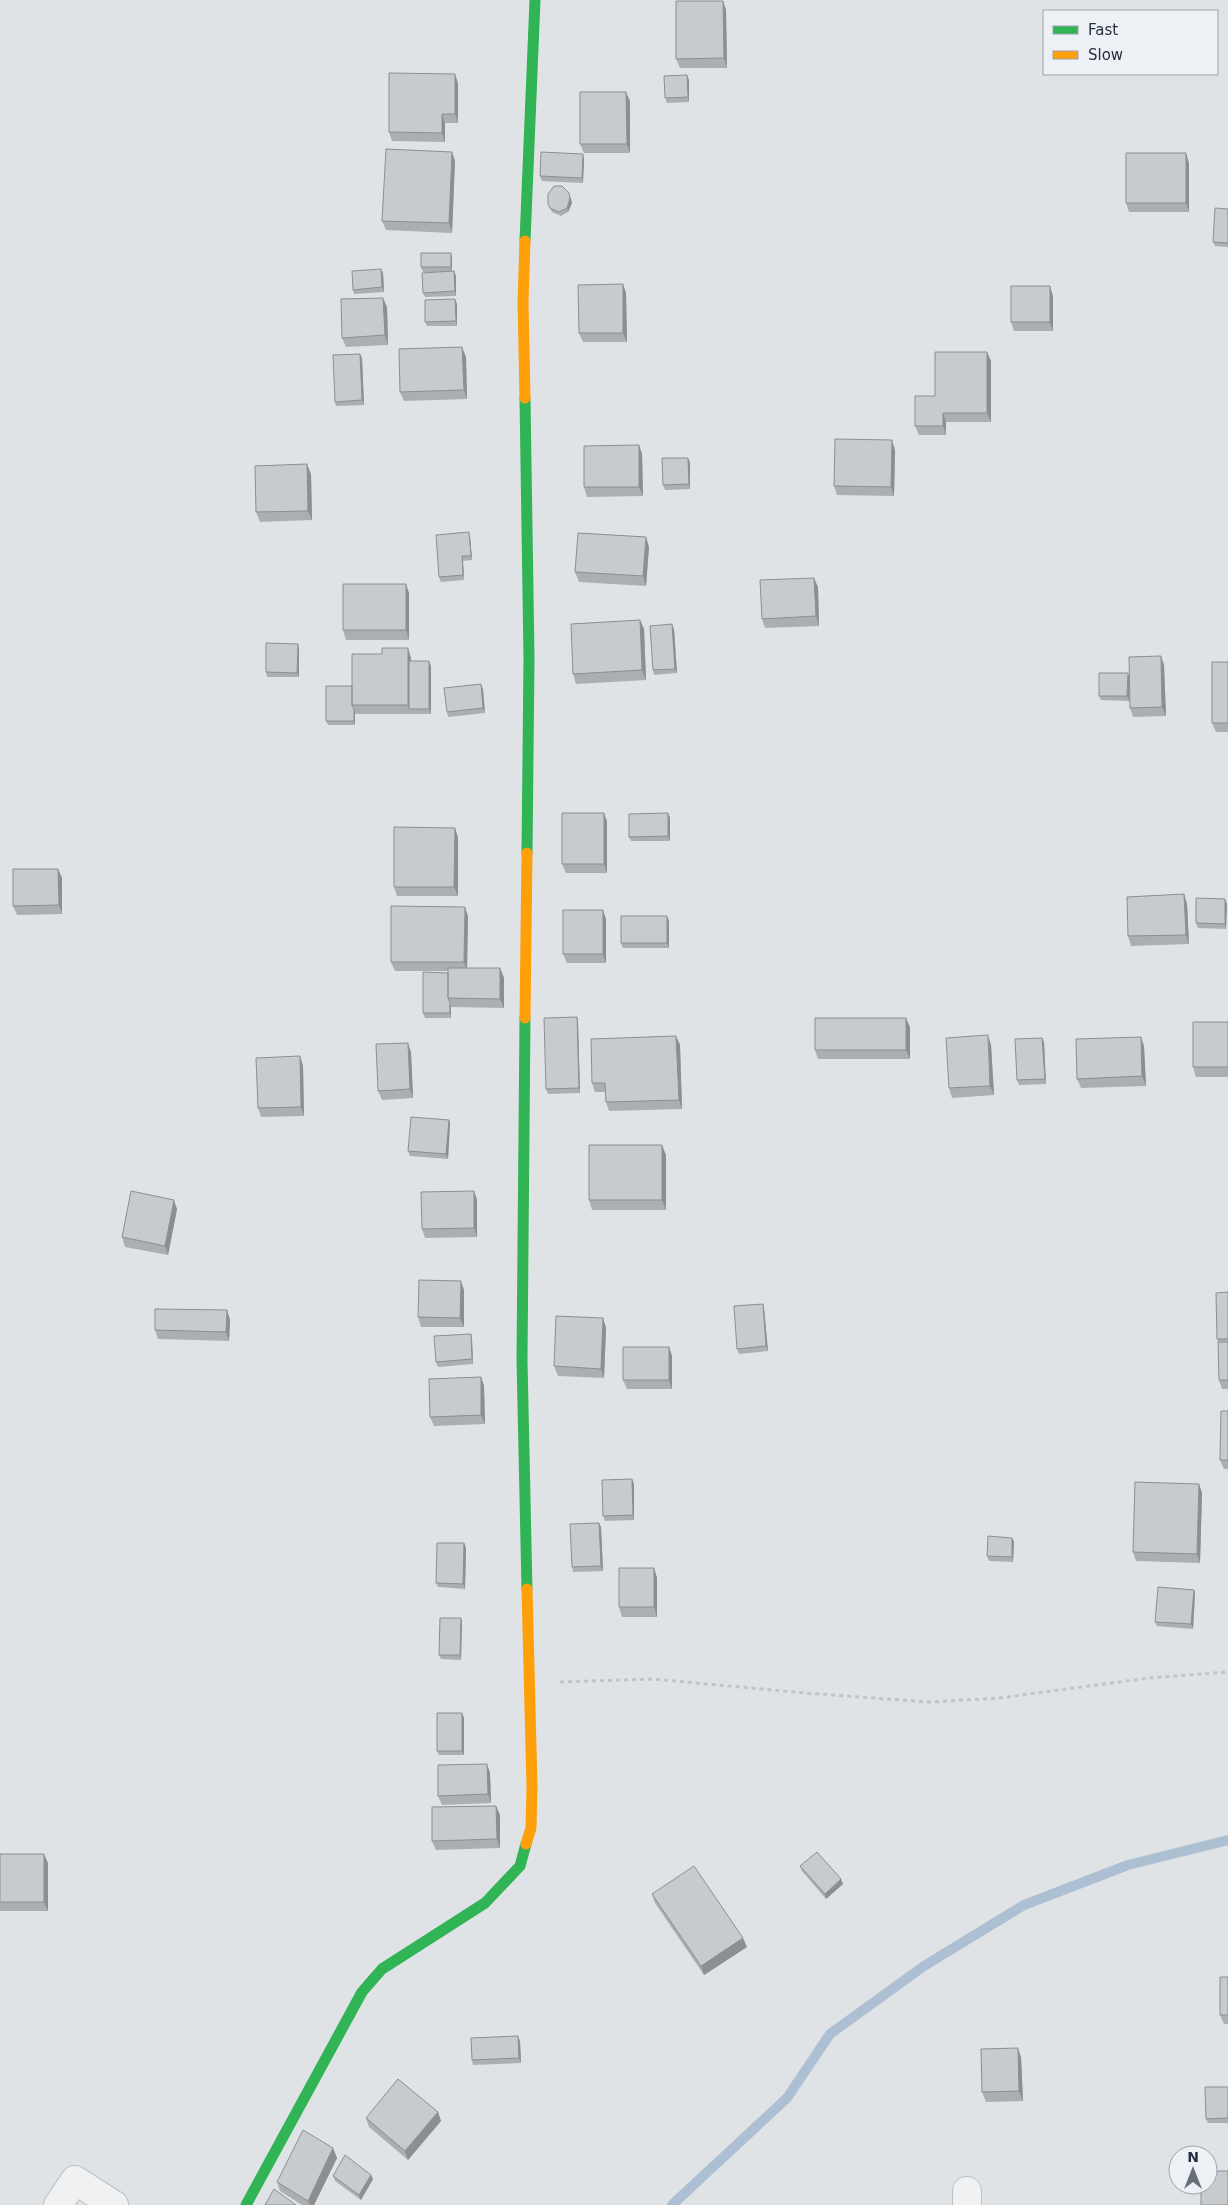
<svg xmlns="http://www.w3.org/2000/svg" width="1228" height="2205" font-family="'DejaVu Sans',sans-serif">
<rect width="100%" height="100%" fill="#e0e3e6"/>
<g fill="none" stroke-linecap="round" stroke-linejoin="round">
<path stroke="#adbfd2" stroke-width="10" d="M672,2205L787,2098L830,2034L924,1966L1024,1905L1128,1865L1228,1840"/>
<g stroke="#bec1c4" stroke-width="30">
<path id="street" d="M967,2191V2205
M58,2205L75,2180L114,2205"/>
</g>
<path stroke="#c2c4c9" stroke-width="3" stroke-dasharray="4 4" stroke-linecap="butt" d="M560,1682L653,1679L805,1693L929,1702L999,1698L1149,1678L1228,1672"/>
<use href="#street" stroke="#f0f1f2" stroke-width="28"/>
<path stroke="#30b455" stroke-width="11" d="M525,241L535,0
M525,398L529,658L527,853
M525,1018L522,1360L527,1589
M246,2205L362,1992L382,1969L485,1903L520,1866L526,1844"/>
<path stroke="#ff9f0a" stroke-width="11" d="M525,398L523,302L525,241
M525,1018L527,853
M526,1844L531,1828L532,1787L527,1589"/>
</g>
<path fill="#acafb1" d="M723,1L726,10L727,68H680L676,59Z
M689,80V102L667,103L665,98Z
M458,83V123H445V142L392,141L389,132Z
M630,101V153H584L580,144Z
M583,154L584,159L583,183L542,181L540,176Z
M455,161L452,233L386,230L382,221Z
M1189,163V212H1129L1126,203Z
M571,198L572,203L568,212L561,216L552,212L548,204Z
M1228,209V247L1215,246L1213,242Z
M452,257V272L456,276V296L425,297L423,293L451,272H423L421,267Z
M381,269L383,273L384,292L354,294L353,290Z
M623,284L626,293L627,342H583L579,333Z
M1053,296V331H1014L1011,322Z
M457,304V326H427L425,322Z
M387,307L388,345L346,347L342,338Z
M360,354L362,358L364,405L336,406L335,402Z
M466,357L467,399L404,401L400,392Z
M991,361V422H946V435H919L915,426L935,396Z
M639,445L642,454L643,496L587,497L584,487Z
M895,450L894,496L837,495L834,486Z
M690,462V489L665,490L663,485Z
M311,474L312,520L260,522L256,512Z
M470,536L472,560L463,561L464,580L441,582L439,577Z
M649,547L646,586L579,582L575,572Z
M818,587L819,626L765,628L762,619Z
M409,593V640H346L343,630Z
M640,620L644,629L646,680L576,684L573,674Z
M674,629L677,673L654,675L653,670Z
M298,644L299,648V677H267L266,672Z
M1161,656L1164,665L1166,716L1133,717L1130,708L1129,683V701L1101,700L1099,696L1128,673L1129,677Z
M411,658V661L431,666V714H355V725H328L326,721L352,686Z
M1228,662V732H1216L1212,723Z
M483,689L485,713L448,717L447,712Z
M604,813L607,822V873H566L562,864Z
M668,813L670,818V841H631L629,837Z
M458,837V896H397L394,887Z
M58,869L62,878V914L17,915L13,906Z
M1184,894L1187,904L1189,944L1131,946L1128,936Z
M1227,904L1226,929L1198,928L1196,923Z
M468,916L467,968H500L504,978V1008L451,1007V1018H425L423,1013L448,973V971H395L391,962Z
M606,919V963H567L563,954Z
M669,921V948H623L621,943Z
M577,1017L578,1022L580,1093L548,1094L546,1089Z
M1228,1022V1077H1196L1193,1067Z
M910,1027V1059H818L815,1050Z
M676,1036L680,1045L682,1109L609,1111L606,1102L605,1092H595L592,1083Z
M1044,1042L1046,1084L1019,1085L1017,1080Z
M991,1045L994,1095L952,1098L949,1088Z
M1144,1046L1146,1086L1081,1088L1077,1079Z
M411,1052L413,1098L382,1100L378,1091Z
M300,1056L303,1066L304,1116L261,1117L258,1108Z
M449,1120L450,1124L448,1159L410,1156L408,1151Z
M666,1155V1210H592L589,1200Z
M474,1191L477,1200V1237L425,1238L422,1229Z
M177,1209L168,1255L125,1247L122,1237Z
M464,1290V1327H421L418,1317Z
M1228,1292V1389H1222L1219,1380L1218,1342L1217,1339Z
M764,1308L768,1351L739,1354L737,1349Z
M227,1310L230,1320L229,1341L158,1339L155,1330Z
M603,1318L606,1328L604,1378L558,1376L554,1366Z
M471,1334L472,1339L473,1364L438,1367L436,1362Z
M669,1347L672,1356V1389H627L623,1380Z
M481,1377L484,1386L485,1424L434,1426L430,1417Z
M1228,1411V1469H1224L1220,1460Z
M632,1479L634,1484V1520L605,1521L603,1516Z
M1199,1484L1202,1493L1200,1563L1136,1561L1133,1552Z
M599,1523L601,1527L603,1571L573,1572L572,1567Z
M1012,1538L1014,1542L1013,1562L989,1561L987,1556Z
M464,1543L466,1548L465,1589L438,1587L436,1583Z
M654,1568L657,1578V1617H622L619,1607Z
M1194,1590L1195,1594L1193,1629L1157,1626L1155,1622Z
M461,1618L462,1623L461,1660L441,1659L439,1655Z
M462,1713L464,1718V1755H439L437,1751Z
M487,1764L490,1773L491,1803L442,1805L438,1796Z
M496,1806L500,1815V1848L436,1850L432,1841Z
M0,1854L48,1863V1911H0Z
M800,1866L841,1879L843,1884L826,1899L802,1871Z
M652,1894L747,1947L704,1975L655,1903Z
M1228,1977V2024H1224L1220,2015Z
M520,2041L521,2063L473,2065L472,2060Z
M1021,2057L1023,2101L986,2102L982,2092Z
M1228,2087V2123H1208L1206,2119Z
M438,2112L441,2121L408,2160L369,2127L366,2118Z
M333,2148L337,2158L314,2205H302L280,2191L277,2182Z
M333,2176L373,2179L361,2200L335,2181Z"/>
<path fill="#8c8e90" d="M723,1L726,10L727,68L724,58Z
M455,74L458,83V123L455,114Z
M687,75L689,80V102L688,97Z
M626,92L630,101V153L627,144Z
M442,114L445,123V142L442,133Z
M452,152L455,161L452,233L449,223Z
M1186,153L1189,163V212L1186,203Z
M583,154L584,159L583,183L582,178Z
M569,193L572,203L568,212L567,208Z
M451,253L452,257V272L451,267Z
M381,269L383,273L384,292L382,287Z
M454,271L456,276V296L455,291Z
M623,284L626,293L627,342L623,333Z
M1050,286L1053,296V331L1050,322Z
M383,298L387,307L388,345L385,335Z
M455,299L457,304V326L456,321Z
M462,347L466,357L467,399L464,390Z
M987,352L991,361V422L987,413Z
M360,354L362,358L364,405L362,400Z
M943,413L946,422V435L943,426Z
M892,440L895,450L894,496L891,487Z
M639,445L642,454L643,496L639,487Z
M688,458L690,462V489L689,484Z
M307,464L311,474L312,520L308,511Z
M469,532L470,536L472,560L471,556Z
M646,537L649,547L646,586L643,576Z
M462,556L463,561L464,580L463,575Z
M814,578L818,587L819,626L816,616Z
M406,584L409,593V640L406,630Z
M640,620L644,629L646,680L642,670Z
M672,624L674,629L677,673L675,669Z
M298,644L299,648V677L297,673Z
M408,648L411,658V709H409L408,705Z
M1161,656L1164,665L1166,716L1162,707Z
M429,661L431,666V714L429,709Z
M1128,673L1129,678V701L1127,696Z
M481,684L483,689L485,713L483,708Z
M354,709L355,714V725L354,721Z
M604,813L607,822V873L604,864Z
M668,813L670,818V841L668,836Z
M455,828L458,837V896L454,887Z
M58,869L62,878V914L59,905Z
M1184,894L1187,904L1189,944L1186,935Z
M1225,899L1227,904L1226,929L1225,924Z
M465,907L468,916L467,971L464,962Z
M603,910L606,919V963L603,954Z
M667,916L669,921V948L667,943Z
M500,968L504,978V1008L500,999Z
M450,1003L451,1007V1018L450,1013Z
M577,1017L578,1022L580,1093L579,1088Z
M906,1018L910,1027V1059L906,1050Z
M988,1035L991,1045L994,1095L990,1086Z
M676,1036L680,1045L682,1109L679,1100Z
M1141,1037L1144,1046L1146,1086L1142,1076Z
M1042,1038L1044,1042L1046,1084L1045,1079Z
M408,1043L411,1052L413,1098L410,1089Z
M300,1056L303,1066L304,1116L301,1107Z
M449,1120L450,1124L448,1159L446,1154Z
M662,1145L666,1155V1210L662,1200Z
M474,1191L477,1200V1237L474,1228Z
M174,1200L177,1209L168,1255L165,1246Z
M461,1281L464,1290V1327L460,1318Z
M763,1304L764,1308L768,1351L766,1346Z
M227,1310L230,1320L229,1341L226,1332Z
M603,1318L606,1328L604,1378L601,1369Z
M471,1334L472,1339L473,1364L472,1359Z
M669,1347L672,1356V1389L669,1380Z
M481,1377L484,1386L485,1424L481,1415Z
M632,1479L634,1484V1520L633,1515Z
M1199,1484L1202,1493L1200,1563L1197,1554Z
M599,1523L601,1527L603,1571L601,1566Z
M1012,1538L1014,1542L1013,1562L1012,1557Z
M464,1543L466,1548L465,1589L463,1584Z
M654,1568L657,1578V1617L654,1607Z
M1194,1590L1195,1594L1193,1629L1191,1624Z
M461,1618L462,1623L461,1660L460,1655Z
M462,1713L464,1718V1755L462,1751Z
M487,1764L490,1773L491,1803L488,1794Z
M496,1806L500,1815V1848L497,1839Z
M44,1854L48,1863V1911L44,1902Z
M841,1879L843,1884L826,1899L825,1894Z
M743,1938L747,1947L704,1975L701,1966Z
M518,2036L520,2041L521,2063L519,2058Z
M1018,2048L1021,2057L1023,2101L1019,2091Z
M438,2112L441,2121L408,2160L405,2151Z
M333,2148L337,2158L314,2205H310L308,2201Z
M371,2175L373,2179L361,2200L359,2195Z"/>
<path fill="#c8cbce" stroke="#8c8e90" d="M676,1H723L724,58L676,59Z
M389,73L455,74V114H442V133L389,132Z
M687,75L688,97L665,98L664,76Z
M580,92H626L627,144H580Z
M386,149L452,152L449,223L382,221Z
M541,152L583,154L582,178L540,176Z
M1126,153H1186V203H1126Z
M554,186H562L569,193L570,198L567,208L559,212L550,208L548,204V194Z
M1215,208L1228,209V243L1213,242Z
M421,253H451V267H421Z
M381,269L382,287L353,290L352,271Z
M454,271L455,291L423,293L422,273Z
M623,284V333H579L578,285Z
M1011,286H1050V322H1011Z
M383,298L385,335L342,338L341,299Z
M455,299L456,321L425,322V300Z
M462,347L464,390L400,392L399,349Z
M935,352H987V413H943V426H915V396H935Z
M360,354L362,400L335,402L333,355Z
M835,439L892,440L891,487L834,486Z
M639,445V487H584V446Z
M662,458H688L689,484L663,485Z
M307,464L308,511L256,512L255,466Z
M469,532L471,556H462L463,575L439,577L436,535Z
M578,533L646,537L643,576L575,572Z
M814,578L816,616L762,619L760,580Z
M343,584H406V630H343Z
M640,620L642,670L573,674L571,624Z
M672,624L675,669L653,670L650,626Z
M266,643L298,644L297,673L266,672Z
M382,648H408V705H352V654H382Z
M1161,656L1162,707L1130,708L1129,657Z
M409,661H429V709H409Z
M1212,662H1228V723H1212Z
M1099,673H1128L1127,696H1099Z
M481,684L483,708L447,712L444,688Z
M326,686H352V705L354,709V721H326Z
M562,813H604V864H562Z
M668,813V836L629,837V814Z
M394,827L455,828L454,887H394Z
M13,869H58L59,905L13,906Z
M1184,894L1186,935L1128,936L1127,897Z
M1196,898L1225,899V924L1196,923Z
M391,906L465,907L464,962H391Z
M563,910H603V954H563Z
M621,916H667V943H621Z
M448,968H500V999L448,998Z
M423,972L448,973V998L450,1003V1013H423Z
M577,1017L579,1088L546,1089L544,1018Z
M815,1018H906V1050H815Z
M1193,1022H1228V1067H1193Z
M988,1035L990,1086L949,1088L946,1038Z
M676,1036L679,1100L606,1102L605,1083H592L591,1039Z
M1141,1037L1142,1076L1077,1079L1076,1039Z
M1042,1038L1045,1079L1017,1080L1015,1039Z
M408,1043L410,1089L378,1091L376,1044Z
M300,1056L301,1107L258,1108L256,1058Z
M411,1117L449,1120L446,1154L408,1151Z
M589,1145H662V1200H589Z
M131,1191L174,1200L165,1246L122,1237Z
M474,1191V1228L422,1229L421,1192Z
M419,1280L461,1281L460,1318L418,1317Z
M1228,1292V1339H1217L1216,1293Z
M763,1304L766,1346L737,1349L734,1306Z
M155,1309L227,1310L226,1332L155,1330Z
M556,1316L603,1318L601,1369L554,1366Z
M471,1334L472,1359L436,1362L434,1336Z
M1218,1342H1228V1380H1219Z
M623,1347H669V1380H623Z
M481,1377V1415L430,1417L429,1379Z
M1221,1411H1228V1460H1220Z
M632,1479L633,1515L603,1516L602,1480Z
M1135,1482L1199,1484L1197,1554L1133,1552Z
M599,1523L601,1566L572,1567L570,1524Z
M988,1536L1012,1538V1557L987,1556Z
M437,1543H464L463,1584L436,1583Z
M619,1568H654V1607H619Z
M1158,1587L1194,1590L1191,1624L1155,1622Z
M440,1618H461L460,1655H439Z
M437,1713H462V1751H437Z
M487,1764L488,1794L438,1796V1765Z
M496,1806L497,1839L432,1841V1807Z
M817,1852L841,1879L825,1894L800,1866Z
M0,1854H44V1902H0Z
M694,1866L743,1938L701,1966L652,1894Z
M1220,1977H1228V2015H1220Z
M518,2036L519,2058L472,2060L471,2038Z
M1018,2048L1019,2091L982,2092L981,2049Z
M398,2079L438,2112L405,2151L366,2118Z
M1205,2087H1228V2118L1206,2119Z
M303,2130L333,2148L308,2201L277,2182Z
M345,2155L371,2175L359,2195L333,2176Z
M1208,2171H1228V2205H1201V2185H1208Z
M274,2189L296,2205H265Z"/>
<rect x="1043" y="10" width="175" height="65" fill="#edf1f6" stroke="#9da3ad"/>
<rect x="1053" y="26" width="25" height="8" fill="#30b455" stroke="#9da3ad"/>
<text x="1088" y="35" font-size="15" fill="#262f40">Fast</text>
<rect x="1053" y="51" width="25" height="8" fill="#ff9f0a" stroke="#9da3ad"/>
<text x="1088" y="60" font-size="15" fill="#262f40">Slow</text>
<g transform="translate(1193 2170)"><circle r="24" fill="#edf1f6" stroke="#9da3ad"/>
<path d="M0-4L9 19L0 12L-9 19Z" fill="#676e7a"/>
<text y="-8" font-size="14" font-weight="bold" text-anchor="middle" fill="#262f40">N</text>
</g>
</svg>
